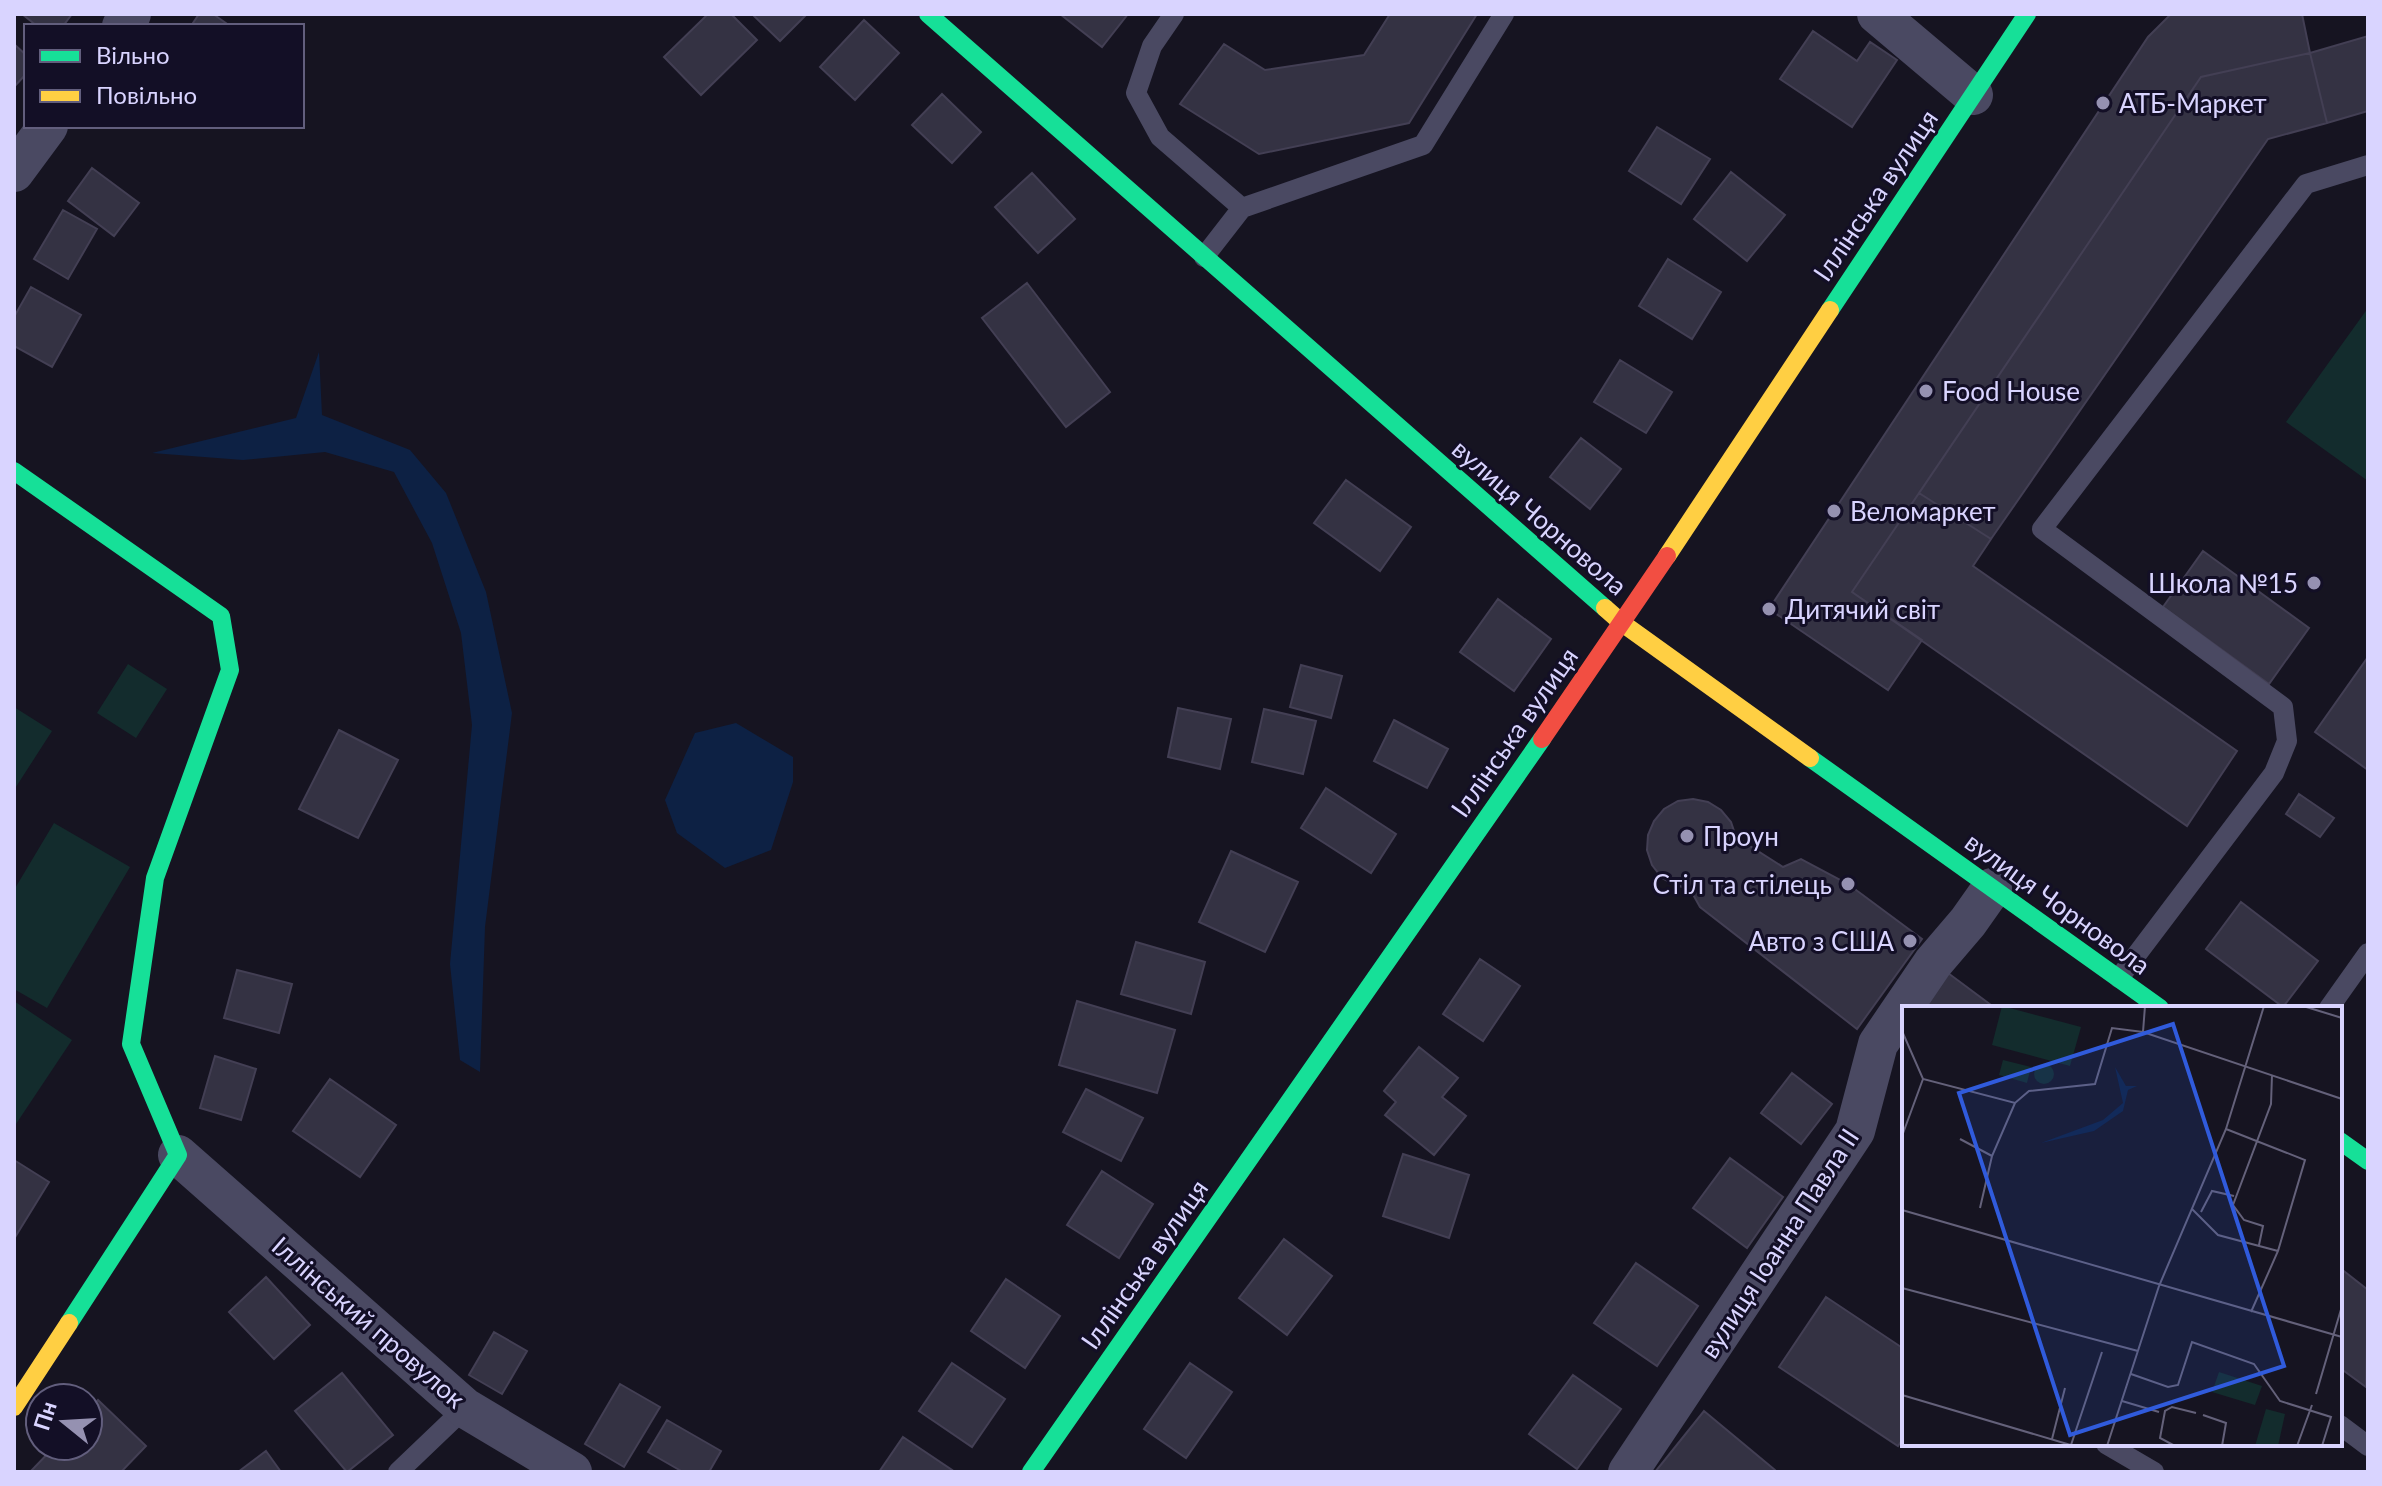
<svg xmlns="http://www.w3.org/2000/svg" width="2382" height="1486" font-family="Lato,sans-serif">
<rect width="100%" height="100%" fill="#161421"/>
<path fill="#132c2d" d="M2368,308V481L2286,422Z
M128,664L167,689L136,738L97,713Z
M14,707L52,731L14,790Z
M54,823L130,867L47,1008L14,989V890Z
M14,1001L72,1040L14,1127Z"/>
<path fill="#0d2144" d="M319,352L322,415L410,450L446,493L486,592L512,713L485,927L480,1072L460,1060L450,964L472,725L461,633L432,543L394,472L325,452L243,460L152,453L296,418Z
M736,723L793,757V782L771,850L725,868L677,833L665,800L695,733Z"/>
<path fill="#343243" stroke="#433f54" stroke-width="2" d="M22,14H72L63,26H37Z
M199,14H213L230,26H191Z
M708,14H731L757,40L701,95L664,57Z
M752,14H807L780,41Z
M1060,14H1128L1102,47Z
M1390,14H1477L1409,123L1259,154L1180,104L1224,44L1265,70L1364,55Z
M2171,14H2302L2310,53L2201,77L1852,592L1922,640L1888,690L1769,609L2148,37Z
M864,20L899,53L855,100L820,67Z
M1813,31L1857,61L1870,42L1897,60L1852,127L1780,79Z
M2368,36V111L2327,123L2310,53Z
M14,44L26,55V74L14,87Z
M2310,53L2327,123L2268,139L1991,539L1919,493L2201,77Z
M942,94L981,132L952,163L912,125Z
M1657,127L1710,159L1681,204L1629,171Z
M92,168L139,203L114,236L68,201Z
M1731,172L1785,215L1747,261L1694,219Z
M1032,173L1075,219L1038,253L995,207Z
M63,210L97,229L68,279L34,259Z
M1668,259L1721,292L1692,339L1639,306Z
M1027,283L1110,392L1066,427L982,318Z
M31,287L81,315L52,367L14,346V317Z
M1620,360L1672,392L1646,433L1594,402Z
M1581,438L1621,469L1590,509L1550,477Z
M1346,480L1411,527L1380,571L1314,523Z
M1919,493L1991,539L1973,566L2237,751L2187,826L1852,592Z
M2203,551L2309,628L2269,684L2163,607Z
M1498,599L1551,639L1514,691L1460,652Z
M2368,657V770L2315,732Z
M1301,665L1342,676L1331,718L1290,707Z
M1178,708L1231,719L1220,769L1168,757Z
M1264,709L1316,721L1303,774L1252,762Z
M1394,720L1448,749L1427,788L1374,761Z
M339,730L398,760L358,838L299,809Z
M1326,788L1396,834L1371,873L1301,828Z
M2299,794L2334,818L2320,837L2286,814Z
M1693,799L1708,802L1721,810L1731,822L1736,837L1783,867L1801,859L1848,884L1922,939L1857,1029L1700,907L1690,889L1675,885L1662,878L1652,865L1647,850L1648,835L1654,821L1664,809L1678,801Z
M1231,851L1298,882L1265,952L1199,922Z
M2241,902L2318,961L2283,1007L2206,949Z
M1136,942L1205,962L1191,1014L1121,994Z
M1480,959L1520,986L1483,1041L1443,1014Z
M237,970L292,984L279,1033L224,1018Z
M1948,973L1995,1008H1922Z
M1077,1001L1175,1030L1157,1093L1059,1065Z
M1419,1047L1458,1078L1442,1097L1466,1116L1434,1155L1385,1115L1396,1102L1384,1091Z
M215,1056L256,1069L241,1120L200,1108Z
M1792,1073L1832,1104L1801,1144L1761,1113Z
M330,1079L396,1125L360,1177L293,1131Z
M1086,1089L1143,1118L1121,1161L1063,1132Z
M1403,1154L1469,1175L1449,1238L1383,1216Z
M1730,1158L1783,1197L1747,1248L1693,1208Z
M14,1160L49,1182L14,1239Z
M1102,1171L1153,1204L1119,1258L1067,1225Z
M1284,1239L1332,1276L1287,1335L1239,1298Z
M1636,1263L1698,1306L1657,1366L1594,1323Z
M2340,1268L2368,1290L2366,1387L2340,1368Z
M266,1277L310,1325L274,1359L229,1312Z
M1006,1279L1060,1316L1025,1368L971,1331Z
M1826,1297L1904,1349V1437L1898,1446L1779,1367Z
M494,1332L527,1351L502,1394L469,1375Z
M952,1363L1005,1399L972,1447L919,1411Z
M1190,1363L1232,1392L1186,1458L1144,1429Z
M342,1373L393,1435L347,1472L295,1411Z
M1573,1375L1621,1409L1577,1469L1529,1434Z
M620,1384L660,1407L624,1467L585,1444Z
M98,1400L146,1446L121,1472H30L55,1446H88V1411Z
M1704,1411L1775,1470L1774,1472H1655Z
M667,1420L721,1451L709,1472H683L648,1452Z
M903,1437L952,1470L950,1472H879Z
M266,1451L281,1472H238Z"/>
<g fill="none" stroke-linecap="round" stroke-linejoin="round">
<path stroke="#4a4962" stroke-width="20" d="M1174,14L1152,46L1136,93L1160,137L1242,208
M1204,257L1242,208L1423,145L1504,14
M2119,978L2274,773L2287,741L2283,707L2042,529L2306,184L2368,165
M2329,1008L2368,953
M2340,1425L2368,1446
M2106,1444L2154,1472
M398,1472L465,1408"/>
<path stroke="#4a4962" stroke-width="40" d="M1877,14L1973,95
M122,26L131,14
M14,172L48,126
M178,1155L465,1408L572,1472
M1628,1472L1855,1131L1878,1044L1933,963L1968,922L1992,888"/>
<path stroke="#16e098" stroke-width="18" d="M928,14L1605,608
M1830,310L2027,14
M14,471L221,616L230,670L155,878L131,1044L178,1155L69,1323
M1810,758L2160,1008
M2340,1141L2368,1161
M1031,1472L1542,739"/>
<path stroke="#ffcf43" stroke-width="18" d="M1667,556L1830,310
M1605,608L1622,623L1810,758
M14,1407L69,1323"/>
<path stroke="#f24e42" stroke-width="18" d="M1542,739L1667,556"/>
</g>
<g fill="#9591b1" stroke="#130f26" stroke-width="3">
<circle cx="2103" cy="103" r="8"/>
<circle cx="1926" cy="391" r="8"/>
<circle cx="1834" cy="511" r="8"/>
<circle cx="2314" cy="583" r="8"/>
<circle cx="1769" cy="609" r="8"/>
<circle cx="1687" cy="836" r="8"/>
<circle cx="1848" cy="884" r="8"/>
<circle cx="1910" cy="941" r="8"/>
</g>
<g text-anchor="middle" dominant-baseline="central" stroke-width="6" stroke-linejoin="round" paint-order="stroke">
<g font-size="26" fill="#d9d4ff" stroke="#130f26" text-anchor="start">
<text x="2119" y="103">АТБ-Маркет</text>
<text x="1942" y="391">Food House</text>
<text x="1850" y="511">Веломаркет</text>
<text x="2298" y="583" text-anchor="end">Школа №15</text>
<text x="1785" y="609">Дитячий світ</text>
<text x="1703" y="836">Проун</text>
<text x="1832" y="884" text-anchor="end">Стіл та стілець</text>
<text x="1894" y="941" text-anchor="end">Авто з США</text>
</g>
<g font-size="26" fill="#d9d4ff" stroke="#130f26">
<text transform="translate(1875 195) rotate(-56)">Іллінська вулиця</text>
<text transform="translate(1540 517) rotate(41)">вулиця Чорновола</text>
<text transform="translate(1514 732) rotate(-55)">Іллінська вулиця</text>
<text transform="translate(2058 903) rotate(36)">вулиця Чорновола</text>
<text transform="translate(1779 1243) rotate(-57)">вулиця Іоанна Павла II</text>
<text transform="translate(1144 1264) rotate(-55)">Іллінська вулиця</text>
<text transform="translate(369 1322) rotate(41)">Іллінський провулок</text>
</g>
</g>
<g transform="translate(1902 1006)">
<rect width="440" height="440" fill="#161421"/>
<path d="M100,0L179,21L168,60L90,39ZM101,54L129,61L125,77L97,69ZM132 68a10 10 0 1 1 20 0a10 10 0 1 1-20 0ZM317,366L360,380L353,399L310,386ZM364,403L383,408L376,440H353Z" fill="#132c2d"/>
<path d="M213,61L224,80H235L226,84L221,105L192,125L139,137L201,114L221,97Z" fill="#0d2144"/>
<path fill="none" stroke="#64617a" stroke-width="2" d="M401,0L440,12M0,25L21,73L113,97L127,85L193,78L210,22L241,26L440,93M241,26L243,0M324,123L403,154L376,245L349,306M0,130L21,73M58,133L90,150M78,202L90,150L113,97M290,203L316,229L376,245M0,204L440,331M299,206L310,185L332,190M357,239L361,220L342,214L331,199L369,98L370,69M0,282L236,345M229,368L266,381L276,379L290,336L352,358L378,395L429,411L420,440M414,388L440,300M0,389L172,440M220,395L257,406M301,409L324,417L320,440M150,433L163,382M169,439L200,346M205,440L257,280L324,123L362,0M273,440L258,432L263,405L270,401L294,407M395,440L410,399"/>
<path fill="#305bdc" fill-opacity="0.15" stroke="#305bdc" stroke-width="4" d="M271,18L382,360L168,429L57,87Z"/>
<rect width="440" height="440" fill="none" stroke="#d9d4ff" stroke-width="4"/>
</g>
<rect width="2382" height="1486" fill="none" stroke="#d9d4ff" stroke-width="32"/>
<rect x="24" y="24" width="280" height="104" fill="#130f26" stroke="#625e7d" stroke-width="2"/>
<rect x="40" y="50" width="40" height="12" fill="#16e098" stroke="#625e7d" stroke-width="2"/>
<text x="96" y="64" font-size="24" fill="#d9d4ff">Вільно</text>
<rect x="40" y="90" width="40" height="12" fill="#ffcf43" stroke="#625e7d" stroke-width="2"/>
<text x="96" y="104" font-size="24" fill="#d9d4ff">Повільно</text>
<g transform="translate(64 1422) rotate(288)"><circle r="38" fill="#130f26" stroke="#625e7d" stroke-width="2"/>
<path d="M0-6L14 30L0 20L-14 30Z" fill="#9591b1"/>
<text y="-12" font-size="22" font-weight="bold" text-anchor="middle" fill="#d9d4ff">Пн</text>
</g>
</svg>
